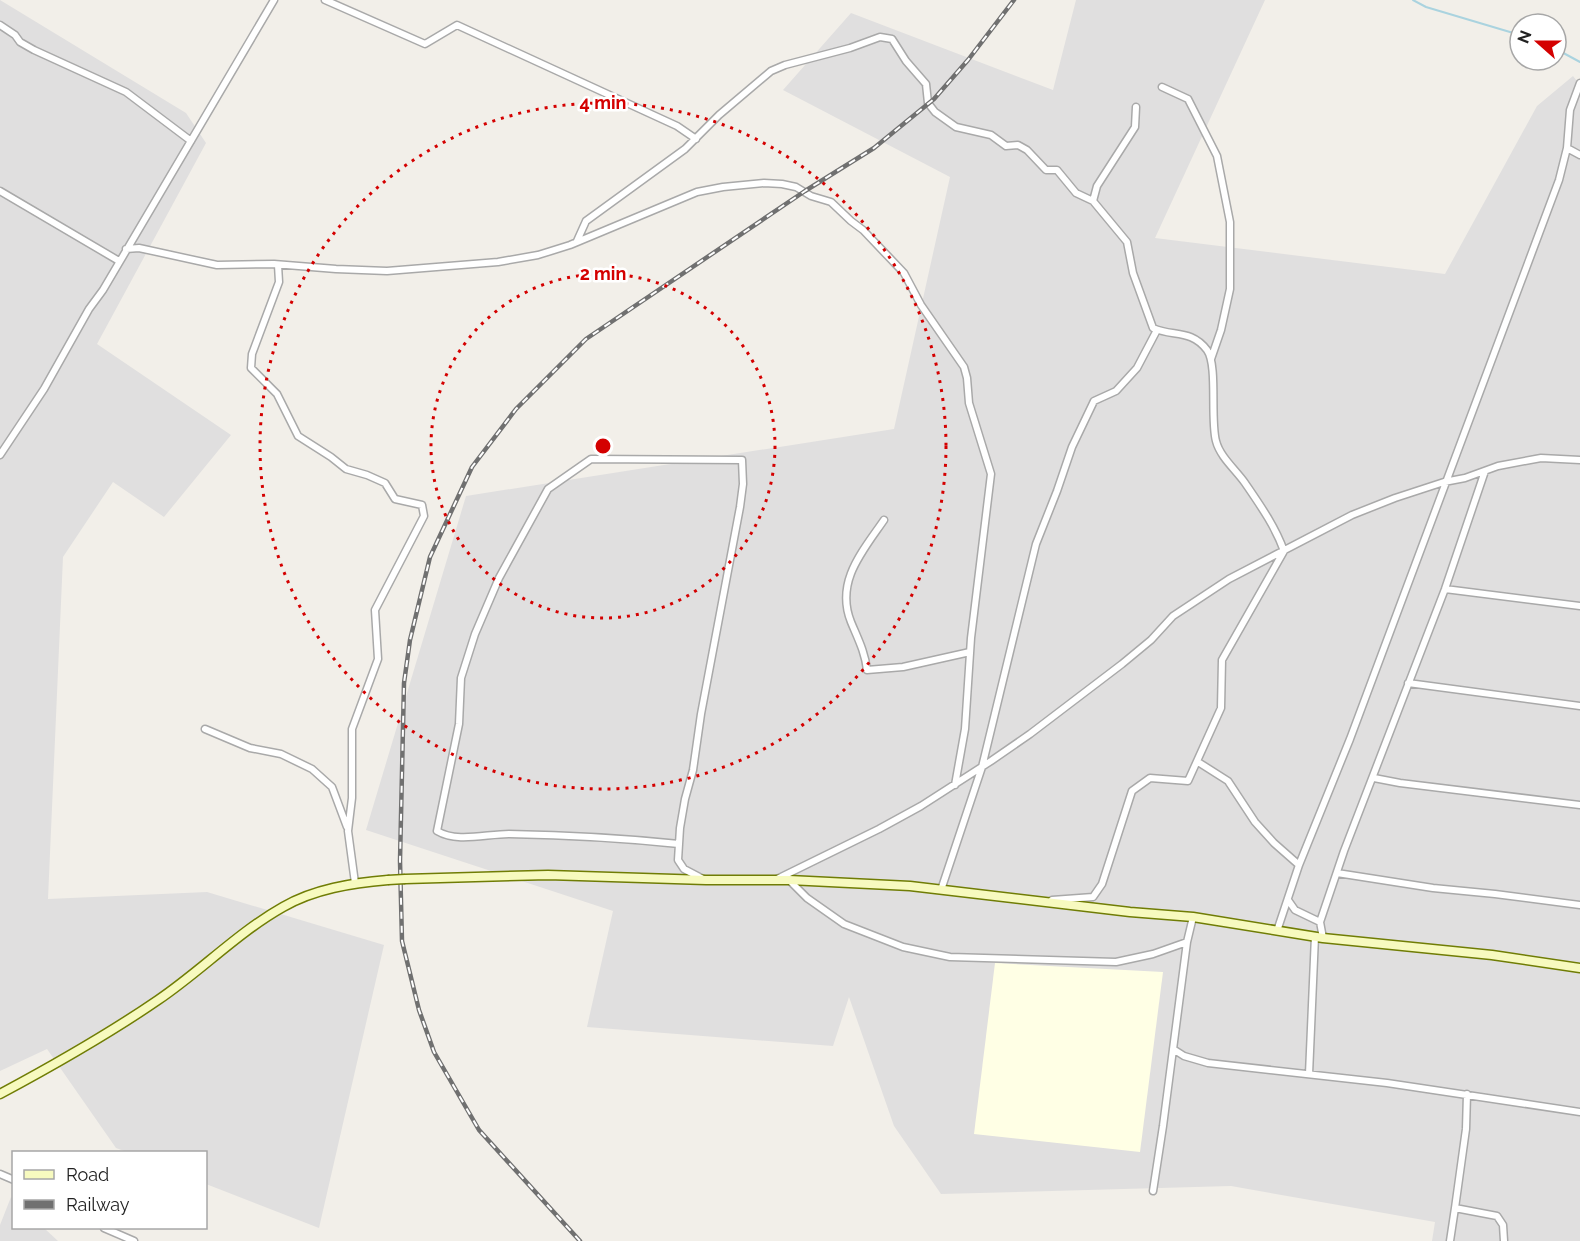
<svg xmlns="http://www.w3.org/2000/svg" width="1580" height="1241" font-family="Raleway,sans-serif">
<rect width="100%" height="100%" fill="#f2efe9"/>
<path fill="#e0dfdf" d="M0,0L186,113L206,143L97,344L231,435L164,517L113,482L63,557L48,899L207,892L384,945L319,1228L206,1184V1152H127L116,1148L47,1049L0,1071Z
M1076,0H1265L1155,238L1445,274L1537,106L1573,76L1580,85V1241H1432L1435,1222L1231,1186L941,1194L894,1126L849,997L833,1046L587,1027L613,911L366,830L466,496L894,429L950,177L783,90L851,13L1053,90Z
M11,1197L13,1199L14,1228H44L58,1241H0V1225Z"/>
<path fill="#ffffe5" d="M995,963L1163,972L1140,1152L974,1134Z"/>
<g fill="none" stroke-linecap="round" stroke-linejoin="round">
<path stroke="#aad3df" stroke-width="2" d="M1413,0L1426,7L1520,35
M1556,49L1580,62"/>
<g stroke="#a9a9a9" stroke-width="9">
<path id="street" d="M325,0L425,44L457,25L677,126L696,139
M0,25L15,35L20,42L34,50L126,92L191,141
M1162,87L1188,99L1217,156L1230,222V289L1221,330L1211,359
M1567,148L1580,155
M0,191L119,261
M577,241L586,221L685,149L719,115L771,71L785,65L850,48L880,37L892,39L906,61L926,84L928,103L935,112L956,127L991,135L1006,146L1018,145L1027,150L1046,170H1057L1076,193L1093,201
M126,249L139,248L217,265L274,264L336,269L387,271L498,262L538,255L570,245L697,192L723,187L764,183L782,184L796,187L811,196L831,202L851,221L863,230L904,273L921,305L964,367L967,378L969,403L991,474L971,638L965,729L955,785
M278,265L279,282L252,354L251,368L277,394L298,436L331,457L346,469L367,475L385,483L395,499L422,505L424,516L375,610L378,659L352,729V798L348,831L355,883
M0,455L44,389L89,309L103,290L274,0
M884,520C862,552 835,582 851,622C858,639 865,652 867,670L903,667L970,652
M1445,589L1580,606
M1408,683L1580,706
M205,729L250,748L281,754L312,769L332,787L347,827
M1198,762L1228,781L1255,822L1274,843L1299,865
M1374,778L1400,783L1580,805
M679,844C622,838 566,835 509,834C486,834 457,843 437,831L459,724L461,678L475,634L499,578L548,489L591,459L742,460L743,484L740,507L701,714L693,770L685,799L680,828L678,860L684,869L703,879
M1337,873L1433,888L1495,894L1580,905
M775,880L879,829L921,806L991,761L1030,734L1122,664L1151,640L1173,616L1229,579L1352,515L1395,498L1444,482L1465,478L1498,466L1541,458L1580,460
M789,880L807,898L844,924L903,947L950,957L1116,962L1153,954L1187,942
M941,890L982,767L1036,544L1057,491L1072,447L1094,401L1116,391L1137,368L1157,330
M1052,900L1093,897L1102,884L1132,791L1150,778L1188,781L1221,708L1222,660L1284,551C1275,526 1260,505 1245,483C1236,470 1220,457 1216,441C1210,419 1218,365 1207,350C1191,329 1173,337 1153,328L1133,273L1127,242L1093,201L1097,186L1135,127L1136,107
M1288,900L1295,910L1320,922
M1277,931L1299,865L1350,739L1559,180L1567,148L1570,110L1580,83
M1323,938L1320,922L1344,851L1445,589L1485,471
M1173,1049L1184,1056L1208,1063L1387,1083L1580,1112
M1309,1074L1315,936
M1467,1094L1466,1129L1455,1208L1497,1216L1503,1225L1504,1241
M0,1174L14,1180
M1153,1191L1163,1126L1187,942L1193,917
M104,1228L134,1241
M1450,1241L1455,1208"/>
</g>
<g stroke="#707d05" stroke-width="11">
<path id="secondary" d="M405,879L548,875L706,880H789L910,886L1130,912L1193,917L1323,938L1492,955L1580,968
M0,1094C54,1065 107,1035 158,1000C201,971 237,933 283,907C314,889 352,883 388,880"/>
</g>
<use href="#street" stroke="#fff" stroke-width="6"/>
<use href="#secondary" stroke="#f7fabf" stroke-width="8"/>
<g stroke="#707070" stroke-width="4.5">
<path id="rail" d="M580,1241L479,1130L434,1052L419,1010L402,941L400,861L404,683L410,640L430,557L472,467L516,409L586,339L805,191L874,148L934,99L968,60L1014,0"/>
</g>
<use href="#rail" stroke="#fff" stroke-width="2" stroke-dasharray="7" stroke-linecap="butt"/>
<g stroke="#707d05" stroke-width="11" stroke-linecap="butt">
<path id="secondary-bridge" d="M388,880L405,879"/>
</g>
<use href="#secondary-bridge" stroke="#f7fabf" stroke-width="8"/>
</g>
<g fill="none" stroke="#d40000" stroke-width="3" stroke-dasharray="3 6">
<circle cx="603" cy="446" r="172"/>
<circle cx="603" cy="446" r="343"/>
</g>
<circle cx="603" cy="446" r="9" fill="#d40000" stroke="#fff" stroke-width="3"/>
<g font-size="18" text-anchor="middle" font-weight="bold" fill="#d40000" stroke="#fff" stroke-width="5" stroke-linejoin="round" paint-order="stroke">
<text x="603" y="109">4 min</text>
<text x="603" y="280">2 min</text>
</g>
<rect x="12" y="1151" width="195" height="78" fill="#ffffff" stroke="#a7a7a7" stroke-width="1.5"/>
<rect x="24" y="1170" width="30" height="9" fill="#f7fabf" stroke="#a7a7a7" stroke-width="1.5"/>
<text x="66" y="1181" font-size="18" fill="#222222">Road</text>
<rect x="24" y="1200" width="30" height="9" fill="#707070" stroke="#a7a7a7" stroke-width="1.5"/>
<text x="66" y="1211" font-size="18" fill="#222222">Railway</text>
<g transform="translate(1538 42) rotate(291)"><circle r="28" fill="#ffffff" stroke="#a7a7a7" stroke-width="1.5"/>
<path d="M0-4.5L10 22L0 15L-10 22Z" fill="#d40000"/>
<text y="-9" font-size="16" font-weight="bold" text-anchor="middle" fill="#222222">N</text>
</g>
</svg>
